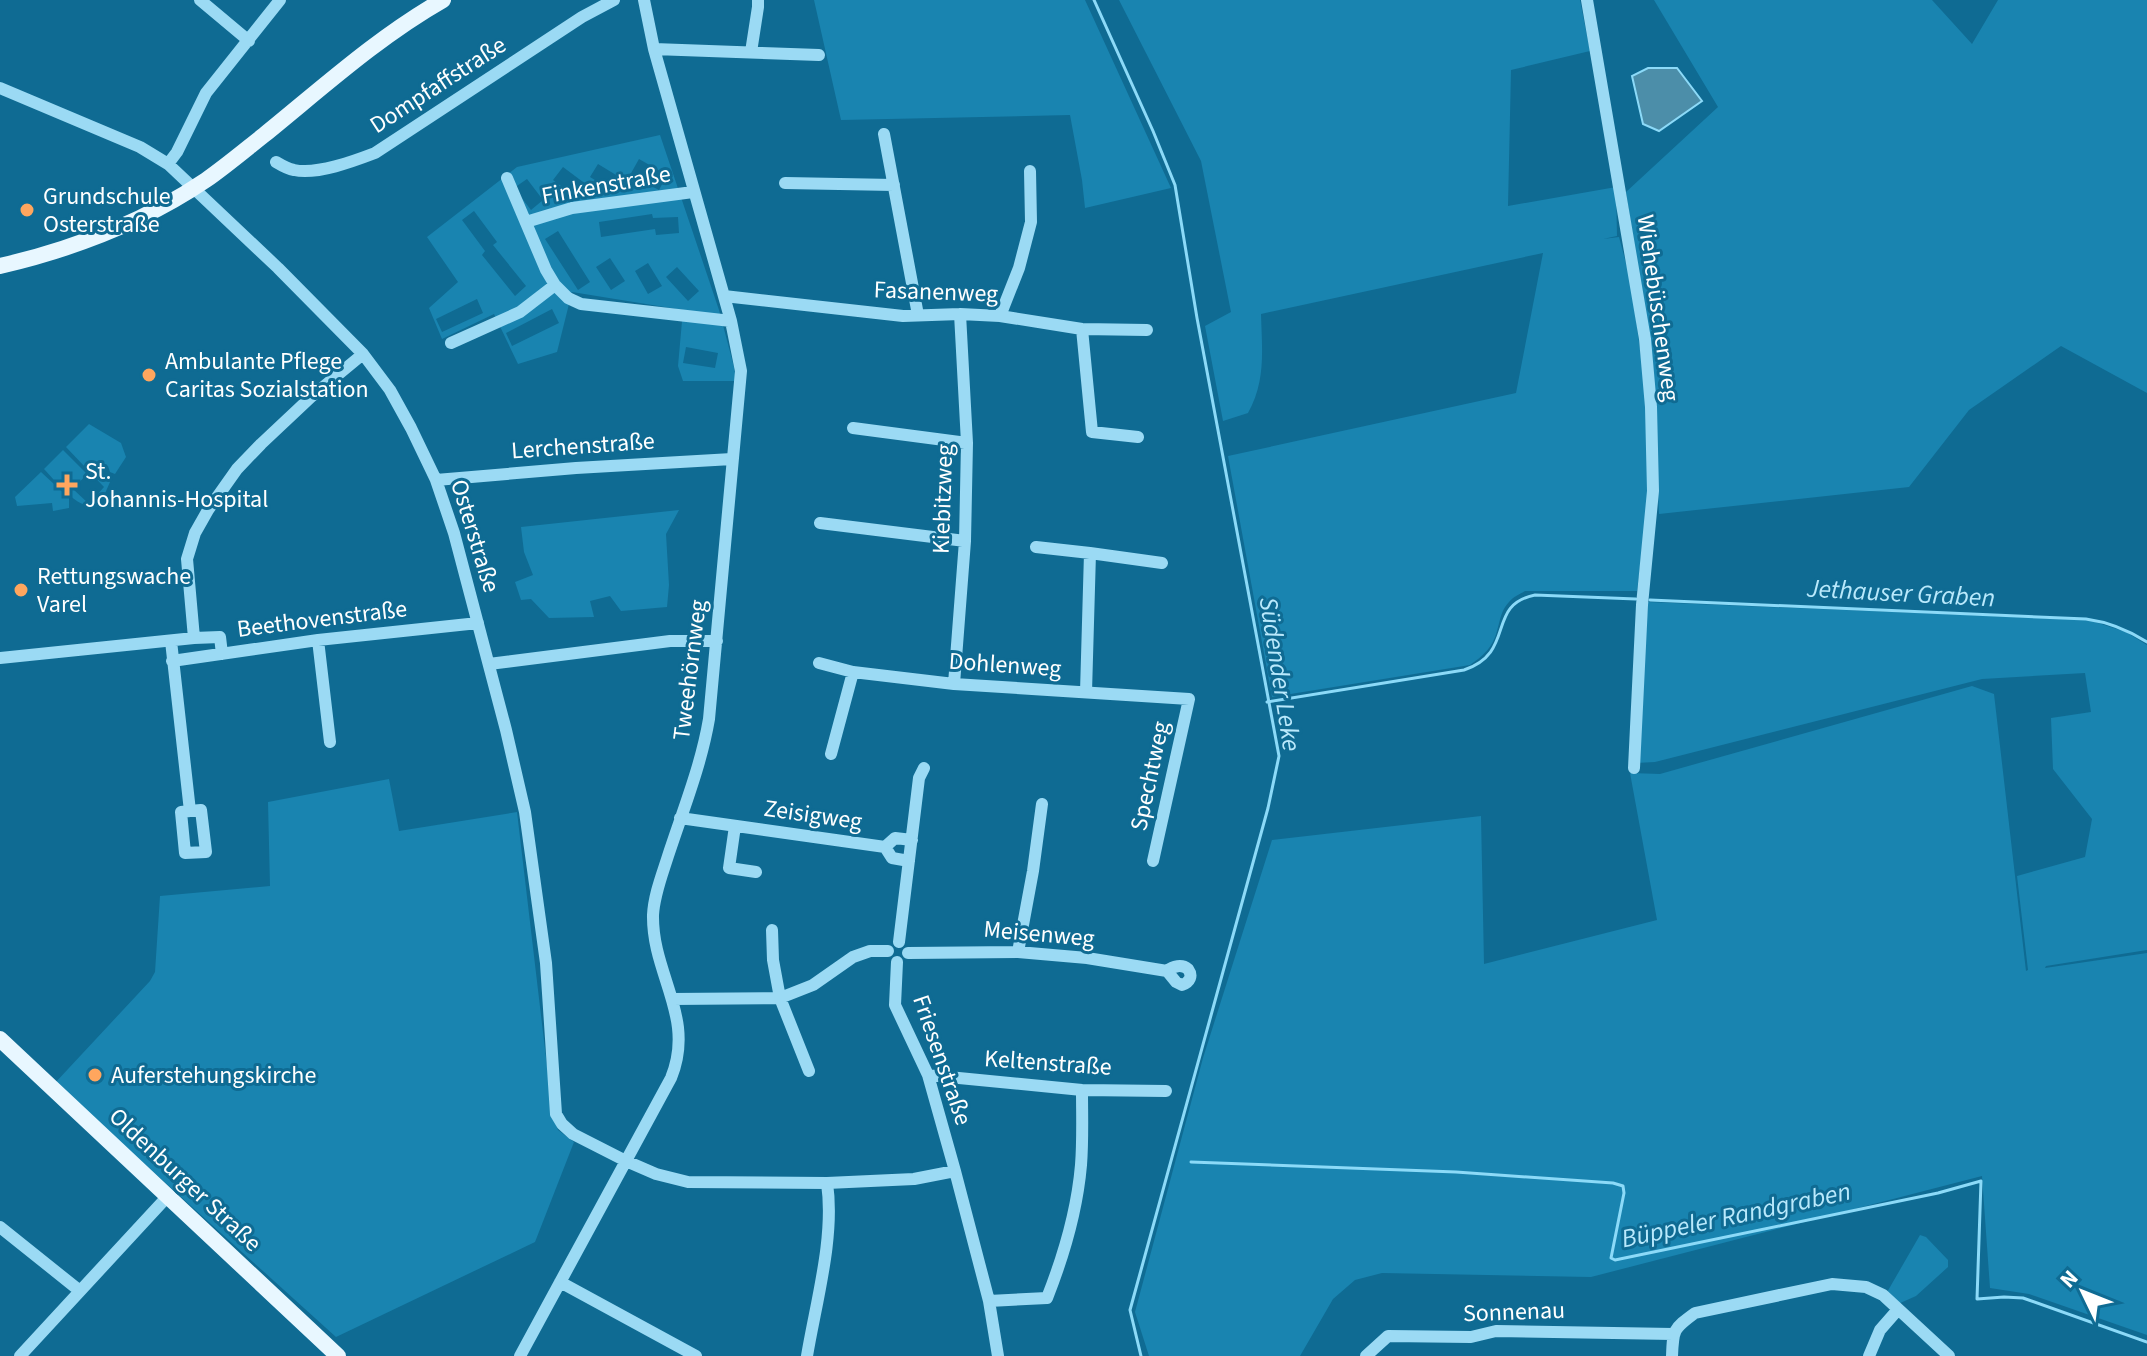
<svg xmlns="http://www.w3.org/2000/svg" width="2147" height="1356" font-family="'Source Sans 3',sans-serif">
<rect width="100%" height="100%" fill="#0f6b93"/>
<path fill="#1984b0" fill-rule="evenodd" d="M814,0H1085L1171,188L1085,208L1082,180L1070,115L841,120Z
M1119,0H1580L1590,51L1511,70L1508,206L1616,187L1617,236L1603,239L1619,237L1631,282L1646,394L1649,494L1637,591H1525C1520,594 1513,597 1509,602C1501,610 1500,621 1497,631C1493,647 1483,656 1470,665L1272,697L1228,456L1516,393L1543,253L1261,314C1262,350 1266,381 1248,413L1223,421L1205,326L1231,312L1201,161Z
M1654,0H1932L1972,44L1998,0H2147V393L2061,346L1969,410L1909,487L1659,514L1652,358L1626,192L1718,107Z
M660,135L719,310L734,367L736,381H683L678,366L683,310L572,292L557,352L518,364L494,314L442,339L429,308L458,282L427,237L517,167ZM639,159L667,175L659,190L630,175ZM598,164L621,178L613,191L590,177ZM563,167L583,182L573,195L553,180ZM527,179L543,200L531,210L514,188ZM474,211L497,242L493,245L526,286L515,296L482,255L485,251L462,220ZM652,214L653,218L678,217L679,233L656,235L655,229L601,237L599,222ZM558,231L590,282L578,290L545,239ZM610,258L625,281L611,290L596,267ZM648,263L662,286L648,294L635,271ZM677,267L699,291L688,301L666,277ZM477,299L483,313L442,332L436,319ZM552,309L559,323L512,346L506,333ZM686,347L718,353L715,368L683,363Z
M89,424L121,443L126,457L115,474L110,472L108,466L101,469L100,473L108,476L110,482L99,507C76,509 58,484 44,469L63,450L87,474L73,489L89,504L104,487L66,447Z
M41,472L69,498V508L53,511L52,503L17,506L15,497Z
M679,510L666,534L669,585L667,607L621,611L610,596L590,601L594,617L549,618L531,599L521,600L515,582L533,575L524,552L521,527Z
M1648,602L2089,620L2126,632L2147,645V950L2046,966L2045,968L2147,953V1335L2029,1294L1990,1288L1982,1176L1591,1277L1382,1273L1355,1280L1333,1299L1300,1356H1149L1135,1312L1203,1058L1272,840L1481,816L1484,964L1657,920L1630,773L1660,774L1972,686L1994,694L2026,971L2028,970L2017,876L2085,857L2092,819L2053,769L2051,718L2091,712L2085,673L1982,679L1655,762L1636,763Z
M389,779L399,831L517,812L553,1117L558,1130L574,1142L535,1242L336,1337L55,1083L150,981L155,972L160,896L270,886L268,802Z
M1920,1235L1926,1237L1948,1260V1267L1916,1296L1898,1304L1886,1294Z"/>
<path fill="#4c8ea9" stroke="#8cdaf8" stroke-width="2" d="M1648,68H1677L1702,101L1659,131L1643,124L1632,76Z"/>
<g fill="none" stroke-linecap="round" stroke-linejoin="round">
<path stroke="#8cdaf8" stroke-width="3" d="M1094,0L1153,131L1175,185L1197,318L1279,756L1268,808L1130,1310L1141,1356
M1650,600L2086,619C2108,622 2128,630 2147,642
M1267,702L1464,670C1517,652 1485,605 1535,595L1636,599
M1191,1162L1456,1172L1613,1183L1623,1186L1624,1193L1611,1258L1615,1260L1938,1193L1981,1181L1977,1299L2004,1297L2023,1298L2147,1342"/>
<path stroke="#9bdaf4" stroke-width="12" d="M200,0L249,41
M1587,0L1645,339L1651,407L1653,491L1642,605L1634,768
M654,49L819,55
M751,52L758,7V0
M0,88L140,147L168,164L278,268L363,354L390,390L411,428L436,480L454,533L506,730L525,812L546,963L556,1114L562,1124L573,1134L626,1161L656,1174L688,1182L827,1183L914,1179L955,1171
M884,134L918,315
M276,162C281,165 288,169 294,170C317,175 354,161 375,153L582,17L614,0
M168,164L177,152L206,93L280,0
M507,178L546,270L555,285L568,298L581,304L731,321
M785,183L894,185
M526,222L572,208L693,192
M724,296L903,316L960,314L1000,316L1082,329L1147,330
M1000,316L1019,268L1031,222L1030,171
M1082,329L1092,432L1138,437
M451,343L520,312L555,285
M853,428L967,443
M436,480L576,468L732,459
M820,523L965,541
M1036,547L1090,553L1086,692
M1090,553L1162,563
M194,638L187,559L195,533L208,510L237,469L261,444L311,397L363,354
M318,640L330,742
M171,641L190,811L181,812L185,853L206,852L201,810L190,811
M0,658L194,638L220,637L222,654
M172,661L318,640L478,623
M819,663L853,672L954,684L1189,699L1153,861
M489,664L670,641H717
M954,684L965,541L967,443L960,314
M831,754L853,672
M680,818L885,847
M735,826L729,868L756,872
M885,847L892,858L909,861
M885,847L895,838L912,840
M772,930L773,960L780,998L809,1071
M899,942L919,778L924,768
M1018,952L1033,871L1042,804
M908,953L1018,952L1087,958L1167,971L1176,982L1182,985C1190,982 1193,976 1188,969C1182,964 1173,966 1167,971
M897,962L895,1005L928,1075L955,1171L989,1301L998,1356
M672,999L780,998L813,985L853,957L870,951H888
M928,1075L1082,1090L1166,1091
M0,1227L80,1291
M560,1282L696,1356
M989,1301L1047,1298C1064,1255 1077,1212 1081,1165C1083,1140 1082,1115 1082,1090
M20,1356L167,1197
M520,1356L671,1078C696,1017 652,975 653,915C654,895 662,875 668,856C683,810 701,766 709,719L741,371L731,321L654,49L644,0
M807,1356C816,1302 835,1237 827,1183
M1366,1356L1388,1336L1471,1337L1496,1331L1673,1334
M1672,1356C1673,1330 1673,1329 1695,1313L1832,1284L1866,1287L1883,1295L1949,1356
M1869,1356L1880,1330L1894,1314"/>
<path stroke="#e8f7ff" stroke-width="16" d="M0,266C73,249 144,222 206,180C226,166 245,150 264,135C322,88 378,37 443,0
M0,1039L338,1356"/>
</g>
<g fill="#ffa65e" stroke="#0f6b93" stroke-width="3">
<circle cx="27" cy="210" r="8"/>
<circle cx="149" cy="375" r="8"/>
<path d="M63 473h8v8h8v8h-8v8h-8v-8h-8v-8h8z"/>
<circle cx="21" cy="590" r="8"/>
<circle cx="95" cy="1075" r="8"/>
</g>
<g text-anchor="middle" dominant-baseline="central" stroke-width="6" stroke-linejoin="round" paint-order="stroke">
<g font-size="24" fill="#fff" stroke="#0f6b93">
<text transform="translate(438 85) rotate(-33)">Dompfaffstraße</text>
<text transform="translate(606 185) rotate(-10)">Finkenstraße</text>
<text transform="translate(936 292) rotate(2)">Fasanenweg</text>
<text transform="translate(1658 308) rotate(82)">Wiehebüschenweg</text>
<text transform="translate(583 446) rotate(-4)">Lerchenstraße</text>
<text transform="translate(943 499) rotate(-88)">Kiebitzweg</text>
<text transform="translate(475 536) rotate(73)">Osterstraße</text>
<text transform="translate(322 619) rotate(-7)">Beethovenstraße</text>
<text transform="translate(1005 665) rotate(4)">Dohlenweg</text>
<text transform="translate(690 670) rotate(-83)">Tweehörnweg</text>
<text transform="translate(1150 776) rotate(-78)">Spechtweg</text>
<text transform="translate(813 815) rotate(8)">Zeisigweg</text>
<text transform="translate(1039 934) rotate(5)">Meisenweg</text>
<text transform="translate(942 1060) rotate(71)">Friesenstraße</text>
<text transform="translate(1048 1063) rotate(4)">Keltenstraße</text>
<text transform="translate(185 1180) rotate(43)">Oldenburger Straße</text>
<text transform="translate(1514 1312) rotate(-2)">Sonnenau</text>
</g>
<g font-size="24" fill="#fff" stroke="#0f6b93" text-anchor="start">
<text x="43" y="196">Grundschule<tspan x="43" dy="28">Osterstraße</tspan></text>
<text x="165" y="361">Ambulante Pflege<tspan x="165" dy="28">Caritas Sozialstation</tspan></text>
<text x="85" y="471">St.<tspan x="85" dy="28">Johannis-Hospital</tspan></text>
<text x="37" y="576">Rettungswache<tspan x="37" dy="28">Varel</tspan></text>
<text x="111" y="1075">Auferstehungskirche</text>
</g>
<g font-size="26" font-style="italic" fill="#b9e9fc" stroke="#0f6b93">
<text transform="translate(1901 593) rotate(3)">Jethauser Graben</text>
<text transform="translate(1280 674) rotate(81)">Südender Leke</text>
<text transform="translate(1736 1215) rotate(-12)">Büppeler Randgraben</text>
</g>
</g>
<g transform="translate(2083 1292) rotate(313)" stroke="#0f6b93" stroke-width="6" paint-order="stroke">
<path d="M0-6L14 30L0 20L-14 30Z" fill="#ffffff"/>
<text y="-12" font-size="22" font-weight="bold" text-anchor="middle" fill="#ffffff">N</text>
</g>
</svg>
